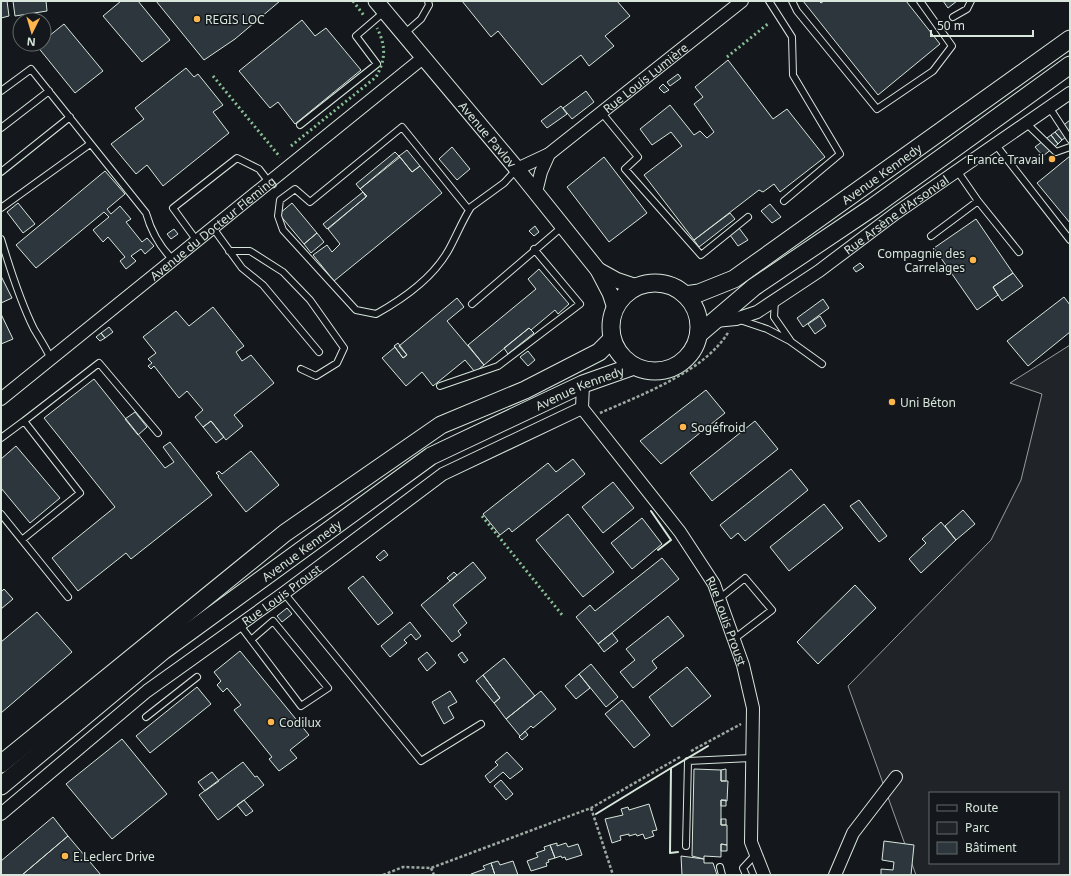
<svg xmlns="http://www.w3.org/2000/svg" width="1071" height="876" font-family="'Noto Sans',sans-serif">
<rect width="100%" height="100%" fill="#14181c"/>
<path fill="#202428" stroke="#939e99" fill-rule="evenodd" d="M1070,345V875H916L848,686L991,540L1021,480L1042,394L1010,383ZM930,793H1058V863H930Z"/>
<path fill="#2c363c" stroke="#d8e6dc" d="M1,1H7L9,16L1,18Z
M13,1H46L47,11L15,16Z
M121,1H138L170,40L142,62L103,16Z
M156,1H280L235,39L204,60Z
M462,1H617L630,16L605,36L614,46L589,66L581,55L542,85L498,31L491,37Z
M803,1H819L821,3L824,1H906L940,44L878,95Z
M943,1H957L948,8Z
M302,20L315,36L326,28L361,70L295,124L278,102L270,108L239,71Z
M64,24L103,71L75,93L37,46L44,44V40Z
M728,60L773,119L787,109L825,157L780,192L774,184L763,192L759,190L694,240L644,175L682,146L671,132L652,145L640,129L670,105L694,135L700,131L707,138L714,132L694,104L703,97L695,87Z
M186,68L194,77L198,74L223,105L213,112L229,133L163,186L147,165L136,174L111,144L144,119L135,108Z
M678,74L681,78L670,86L667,82Z
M663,84L669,90L664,93L659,88Z
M586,91L594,102L572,119L563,108Z
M561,106L567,114L547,128L541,121Z
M1070,120V134L1062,140L1055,132Z
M1055,132L1062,140L1058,144L1051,135Z
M1051,135L1058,144L1043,156L1035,147Z
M452,147L470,169L457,180L439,159Z
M407,150L420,166L412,172L399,156Z
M395,152L399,156L360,189L356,184Z
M1070,156V223L1037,183Z
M400,157L412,172L420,166L442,193L334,281L313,255L327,245L332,252L340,244L328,229L367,196L360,189Z
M604,157L647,213L609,242L567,187Z
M105,171L125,194L107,209L111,214L120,206L131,219L126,222L142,242L147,238L154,246L145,254L141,249L131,256L136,261L126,269L120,261L125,257L108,237L103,242L93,230L109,217L104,212L36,268L16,245Z
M363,192L366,197L327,229L323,224Z
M18,203L35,224L23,233L7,212Z
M292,203L317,233L304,244L279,214Z
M770,204L781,217L772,223L761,211Z
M730,213L735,219L699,247L694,240Z
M976,219L1013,273L993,287L998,295L977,310L934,248Z
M535,226L539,232L534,236L529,231Z
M739,228L748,240L738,246L730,235Z
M174,229L178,234L171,239L167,234Z
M317,233L324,242L311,253L304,244Z
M860,263L864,267L856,272L853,268Z
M539,269L569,304L558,314L555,310L531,330L529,328L484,365L468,345L536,289L528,279Z
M1013,273L1023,286L1002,301L993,287Z
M1,276L12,298L1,303Z
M1064,297L1070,305V332L1028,366L1007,341Z
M457,298L464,307L447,321L484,365L475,372L465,360L433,386L422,372L406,386L382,358L395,347L403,358L407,355L399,346Z
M823,299L829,308L803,327L797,318Z
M213,307L244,346L236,352L242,361L251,355L274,383L234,415L243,426L226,440L211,421L203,427L195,417L203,410L187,391L179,398L154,366L151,369L148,366L152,363L148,359L156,353L143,337L176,311L189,326Z
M1,314L13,339L1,344Z
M820,316L826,326L815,334L808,324Z
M109,327L113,332L105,338L101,333Z
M529,328L534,333L508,354L504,348Z
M101,333L105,338L100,341L96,337Z
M398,343L407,355L403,358L394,346Z
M528,351L535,360L528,366L520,357Z
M94,379L165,468L174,462L163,447L170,442L212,495L131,559L126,553L78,591L52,558L115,507L44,418Z
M706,390L725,413L661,464L640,441Z
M135,412L147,427L138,435L125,419Z
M211,421L224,437L216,443L203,427Z
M755,421L778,449L712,501L690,473Z
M16,446L60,498L30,523L1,488V459Z
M251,451L279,485L246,512L218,477L219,476L216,473L219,471L222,474Z
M573,459L585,474L512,532L509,528L500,535L483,514L548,463L556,472Z
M791,469L808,490L745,541L738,533L731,539L720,525Z
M613,482L634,508L603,533L582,507Z
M859,500L887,536L879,542L850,506Z
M824,504L843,528L789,571L770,547Z
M963,510L975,524L956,540L945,526Z
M568,514L614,572L583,597L536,540Z
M642,518L662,544L632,569L611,543Z
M941,522L956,540L921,573L909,559L926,543L922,539Z
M384,550L388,555L380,561L376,557Z
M662,558L679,579L598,644L576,617L590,605L595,611Z
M473,562L486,578L453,605L467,623L458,631L461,635L452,642L421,605Z
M454,572L457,575L450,581L447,578Z
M363,576L393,613L378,625L348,588Z
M855,585L876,608L818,664L797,642Z
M4,589L13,599L1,609V592Z
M287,608L292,614L282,622L277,616Z
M37,612L72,652L1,713V642Z
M668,616L684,636L652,661L657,668L633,688L620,672L635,660L626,649Z
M410,622L421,636L416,640L411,634L404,640L407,643L390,657L381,646Z
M612,633L618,641L604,652L598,644Z
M240,651L309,735L290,750L297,758L279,771L269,759L272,757L234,710L241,705L227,688L223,692L217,685L221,681L214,672Z
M427,652L436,663L427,671L418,659Z
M462,652L468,660L464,663L458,655Z
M504,658L535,696L506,719L494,703L500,698L483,675Z
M591,664L618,697L606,707L579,674Z
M687,667L711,696L672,727L649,697Z
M579,674L590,688L576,699L565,686Z
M483,675L500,698L494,703L476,681Z
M197,687L211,704L150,753L136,736Z
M450,691L457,702L448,707L454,718L444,724L432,702Z
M541,691L556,709L533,728L531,726L520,736L506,719Z
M622,700L650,735L634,748L605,714Z
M525,731L528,735L522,740L519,737Z
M122,739L167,794L112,839L66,784Z
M507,752L523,769L510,779L503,772L490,783L485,776L498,765L495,762Z
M243,762L255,777L257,776L264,785L218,820L199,795Z
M694,769L721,770V781H728L727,801L721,800V825H727V845L721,844V857L704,856V859L692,856Z
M726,769V781H721V770Z
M212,772L219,781L205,791L198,782Z
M501,780L513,794L506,800L494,786Z
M244,800L253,811L246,816L237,805Z
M721,800H726V806H721Z
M649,804L657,830L652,831L654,836L645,839L643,834L637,836L636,834L629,836V834L620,836L621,840L612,843L605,819L623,815L621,809L628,807L629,810Z
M53,817L68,836L22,875H1V861Z
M721,819H726V825H721Z
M68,836L101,875H22Z
M884,841L914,845L911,875H881V869L893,870L894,862L882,860Z
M557,843V846L566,843L568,847L578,844L582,855L566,860L565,857L562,858L561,856L555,858L550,845Z
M721,844L727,845V851H721Z
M550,845L555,858L548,860L549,862L546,863L547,866L531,871L527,861L538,857L536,853L545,850L544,847Z
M681,856L704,859V863H713L717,875H682Z
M498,861L500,865L513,861L518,875H495L491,863Z
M491,863L495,875H471V874L485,869L483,866Z"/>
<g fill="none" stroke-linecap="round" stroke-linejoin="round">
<g stroke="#d8e6dc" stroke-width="8">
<path id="service" d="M769,1L792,37L793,75L840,154L784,201
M792,1L797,11L877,109L933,71L952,46L920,1
M953,17L967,9L971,1
M404,34L421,19L429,5L428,1
M1,91L31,69L146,213C151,231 159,246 173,260
M1049,107L1070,139
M602,113L638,157L625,169L701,255L748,217
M1026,123L1056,152L1070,147
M300,125L377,64L356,36L384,12
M1,128L49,91
M996,145L1070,240
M1,172L70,117
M958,172L978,201L1019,252
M1,208L90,144
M469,210L402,127L310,202L295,189L280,200L278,216L283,230L356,310L376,314C403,299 432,279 448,251C456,237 462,221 471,207L504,183L516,170
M213,228L242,268L263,285L319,352
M931,236L978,201
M1,239C10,269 20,301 34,329C40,339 46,348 51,359
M197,241L173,208L237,158L259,169L269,182
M229,251H250L283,272L310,300L344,348L337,363L316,376L301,369
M775,300L774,317L790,340
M472,304L562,227
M740,320L767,329L790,341L822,364
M440,386L498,366L580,304L534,249
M24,421L99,363L158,433
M1,438L24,421L80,493L23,539
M1,514L68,597
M284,593L421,761L481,724
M720,598L745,578L772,610L734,639
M239,624L301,706L328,688L273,621L251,640
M146,717L197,677
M686,846L688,761L751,758
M720,867L722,875
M746,875L743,868L756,854"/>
</g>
<g stroke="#d8e6dc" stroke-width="14">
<g id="minor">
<path id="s1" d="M517,169L549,154L742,1"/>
<path d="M536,192L541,172L549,154"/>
<path id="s2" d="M715,321L736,319L757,312L819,271L896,213L1070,93"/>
<path id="s3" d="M583,384L582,408L680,532L714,584L743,665L753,708L751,842L764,875"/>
<path id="s4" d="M1,399L424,57"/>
<path id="s5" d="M1,814L147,691L284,593L443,474L582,408"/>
<path d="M835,875L853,833L896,777"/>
</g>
</g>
<g stroke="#d8e6dc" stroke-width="17">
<g id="tertiary">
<path id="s6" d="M376,1L517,169L598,270L610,293L615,308"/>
<path d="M598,270L616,280L637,287"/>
</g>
</g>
<g stroke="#d8e6dc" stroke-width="19">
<g id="secondary">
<circle cx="655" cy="327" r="44"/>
<path id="s7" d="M685,295L699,293L734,279L1070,39"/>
<path d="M699,334L754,287L873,207L1070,65"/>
<path d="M1,764L285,533L441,425L525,390L599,352L612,339"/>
<path id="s8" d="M1,786L163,651L431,456L583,384L634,366"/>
</g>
</g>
<path stroke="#9da8a2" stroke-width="2.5" stroke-dasharray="3 2" stroke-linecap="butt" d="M600,413C641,395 706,371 729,331
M691,751L741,724
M591,808L613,875
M431,868L434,875
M383,875L403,867L431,868L591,808L680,757"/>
<use href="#service" stroke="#14181c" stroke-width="6"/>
<use href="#minor" stroke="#14181c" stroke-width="12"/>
<use href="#tertiary" stroke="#14181c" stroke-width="15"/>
<use href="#secondary" stroke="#14181c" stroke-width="17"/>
<path stroke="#8ac095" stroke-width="3" stroke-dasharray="2 3" stroke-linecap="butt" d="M353,1L365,17
M727,57L769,23
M213,76L280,157
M291,146L376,77C386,59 386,46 377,28
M482,516L563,616"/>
<path stroke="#d8e6dc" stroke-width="2" d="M651,511L671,540L658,550
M596,814L671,768
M678,852L670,853L671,768L708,746"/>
</g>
<g fill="#ffb74d" stroke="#14181c" stroke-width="1.5">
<circle cx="197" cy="19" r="4"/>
<circle cx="1052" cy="159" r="4"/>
<circle cx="973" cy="260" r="4"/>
<circle cx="892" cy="402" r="4"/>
<circle cx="683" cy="427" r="4"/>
<circle cx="271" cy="722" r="4"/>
<circle cx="65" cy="856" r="4"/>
</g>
<g text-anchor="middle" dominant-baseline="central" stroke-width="3" stroke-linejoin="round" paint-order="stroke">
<g font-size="12" fill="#d8e6dc" stroke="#14181c" text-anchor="start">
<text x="205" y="19">REGIS LOC</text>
<text x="1044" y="159" text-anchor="end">France Travail</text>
<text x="965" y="253" text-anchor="end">Compagnie des<tspan x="965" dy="14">Carrelages</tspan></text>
<text x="900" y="402">Uni Béton</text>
<text x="691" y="427">Sogéfroid</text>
<text x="279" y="722">Codilux</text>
<text x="73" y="856">E.Leclerc Drive</text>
</g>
<g font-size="12" fill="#d8e6dc" stroke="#14181c">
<text stroke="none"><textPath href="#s1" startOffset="158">Rue Louis Lumière</textPath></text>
<text stroke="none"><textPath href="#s6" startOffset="174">Avenue Pavlov</textPath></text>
<text stroke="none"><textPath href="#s7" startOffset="233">Avenue Kennedy</textPath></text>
<text stroke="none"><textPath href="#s2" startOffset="213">Rue Arsène d'Arsonval</textPath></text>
<text stroke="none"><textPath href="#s4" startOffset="272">Avenue du Docteur Fleming</textPath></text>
<text stroke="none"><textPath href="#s8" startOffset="706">Avenue Kennedy</textPath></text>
<text stroke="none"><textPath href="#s8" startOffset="382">Avenue Kennedy</textPath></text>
<text stroke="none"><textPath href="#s5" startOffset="356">Rue Louis Proust</textPath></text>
<text stroke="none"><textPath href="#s3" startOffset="283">Rue Louis Proust</textPath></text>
</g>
</g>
<rect width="1071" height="876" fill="none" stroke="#d8e6dc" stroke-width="4"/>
<rect x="929" y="792" width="130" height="72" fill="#14181c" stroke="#626a69"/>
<rect x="937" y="805" width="20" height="6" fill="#14181c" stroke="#626a69"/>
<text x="965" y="812" font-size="12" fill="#d8e6dc">Route</text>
<rect x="937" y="822" width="20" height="12" fill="#202428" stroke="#626a69"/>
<text x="965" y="832" font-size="12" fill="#d8e6dc">Parc</text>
<rect x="937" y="842" width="20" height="12" fill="#2c363c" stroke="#626a69"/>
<text x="965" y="852" font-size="12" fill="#d8e6dc">Bâtiment</text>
<g transform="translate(32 32) rotate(185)"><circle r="19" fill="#14181c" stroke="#626a69"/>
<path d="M0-3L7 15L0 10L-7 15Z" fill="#ffb74d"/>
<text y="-6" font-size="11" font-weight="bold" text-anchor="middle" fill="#d8e6dc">N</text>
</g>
<path d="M931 30v6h102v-6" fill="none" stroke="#d8e6dc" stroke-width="2"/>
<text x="937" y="30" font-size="12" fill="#d8e6dc" stroke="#14181c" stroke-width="3" paint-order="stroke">50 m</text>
</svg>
